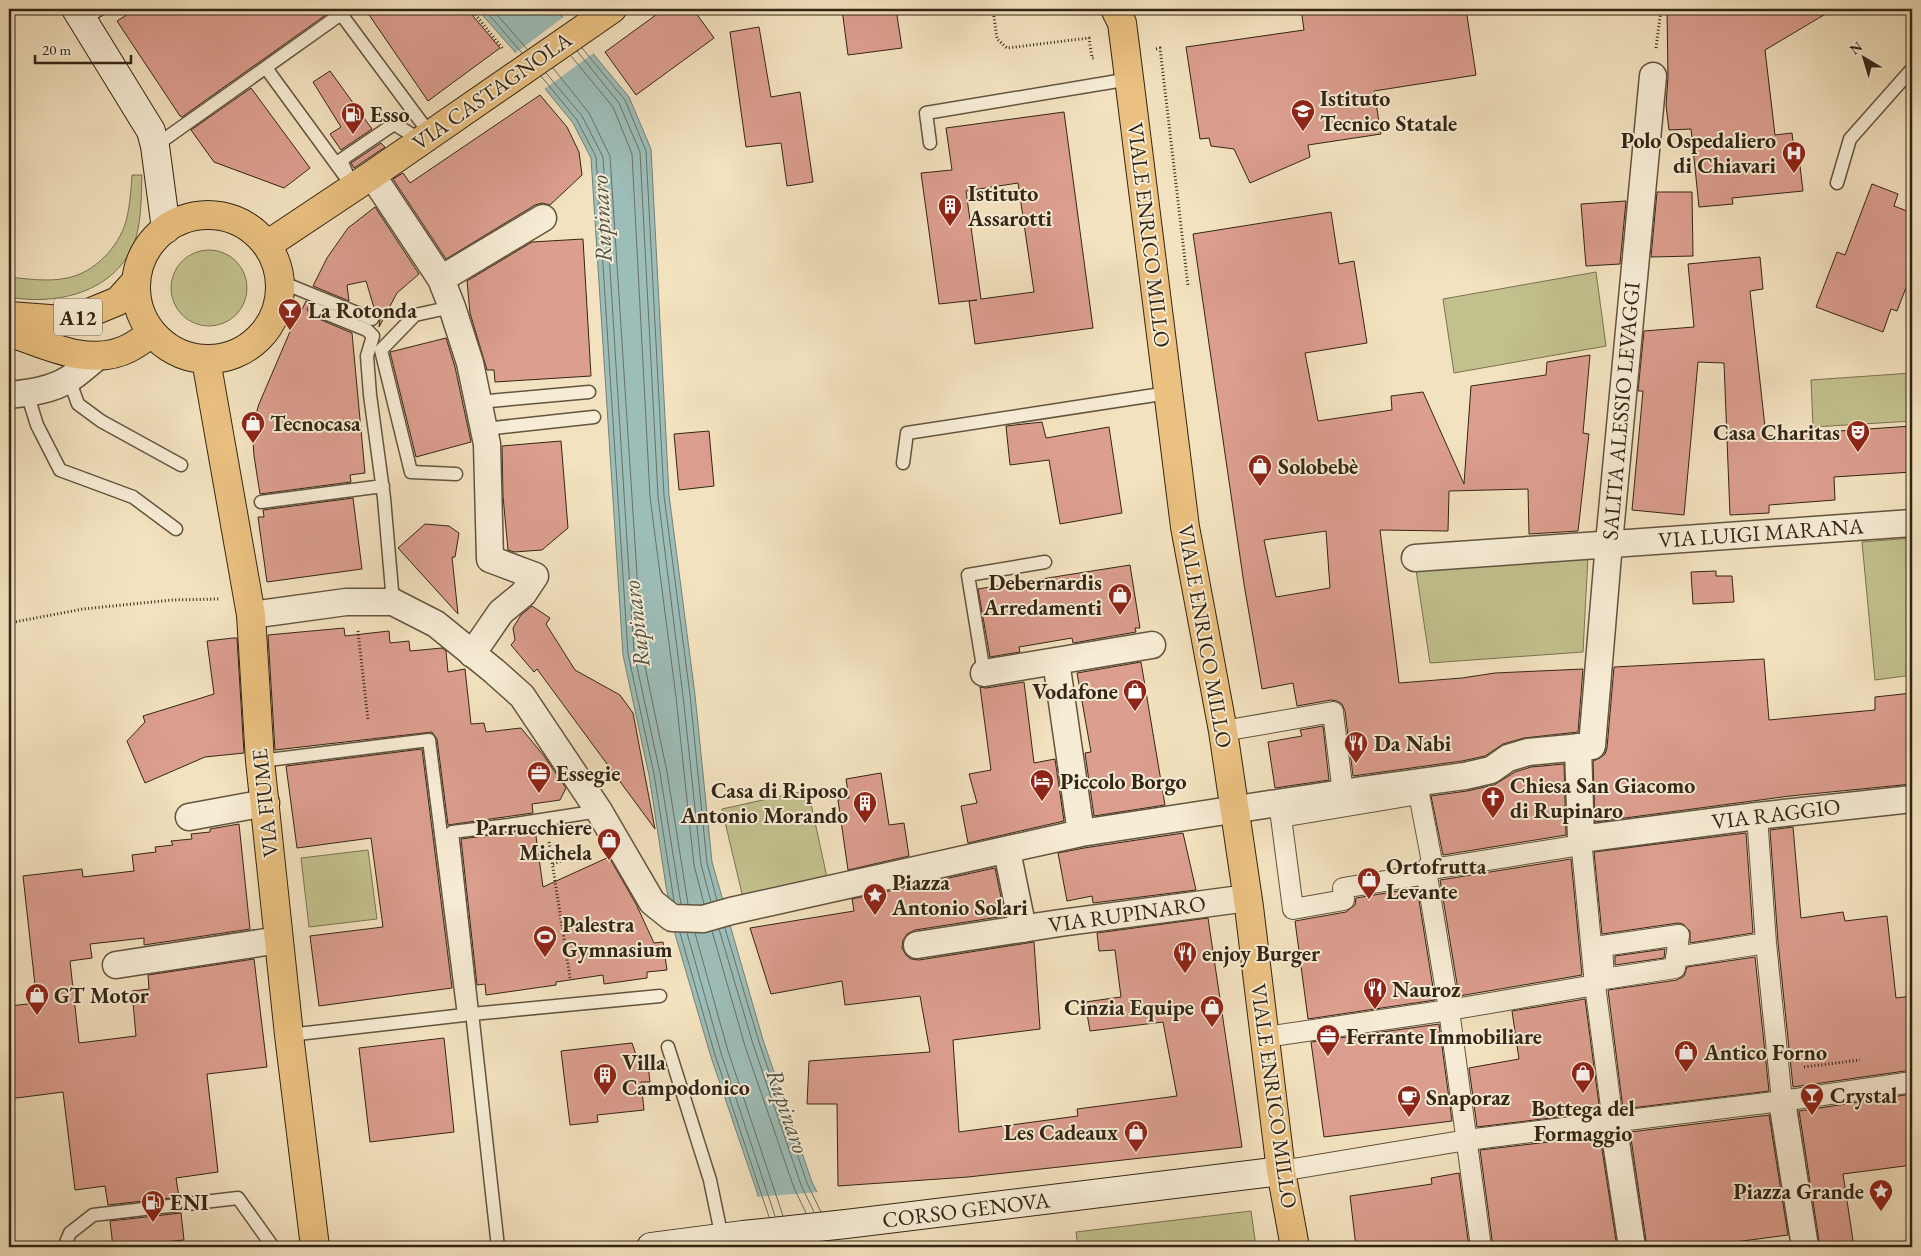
<svg xmlns="http://www.w3.org/2000/svg" width="1921" height="1256" font-family="'EB Garamond',serif">
<rect width="100%" height="100%" fill="#f3e2bf"/>
<filter id="stains"><feTurbulence type="fractalNoise" baseFrequency=".004" numOctaves="4"/><feColorMatrix values="0 0 0 0 .2 0 0 0 0 .09 0 0 0 0 .02 0 0 0 .5 -.17"/></filter>
<radialGradient id="worn" r=".72"><stop offset=".6" stop-color="#630" stop-opacity="0"/><stop offset="1" stop-color="#630" stop-opacity=".3"/></radialGradient>
<path fill="#c2c18e" stroke="#7a7351" d="M132,175H142C141,200 142,232 129,254C105,295 52,305 9,297V277C28,279 48,282 67,278C94,273 119,247 126,221C130,206 131,190 132,175Z
M171 288a38 38 0 1 1 76 0a38 38 0 1 1-76 0Z
M1596,272L1606,346L1454,373L1443,299Z
M1912,373V421L1813,427L1811,380Z
M1912,538V675L1875,680L1862,542Z
M1588,555L1583,652L1430,663L1416,570Z
M808,790L828,882L743,898L722,809Z
M368,850L377,919L309,927L301,858Z
M1251,1211L1256,1247H1078L1076,1232Z"/>
<path fill="#9dbdb8" stroke="#738076" d="M477,9H556L629,97L651,149L669,495L695,695L712,862L763,1040L812,1182L844,1247H773L756,1189L711,1057L675,934L666,886L649,775L623,655L591,158L573,123L516,53Z"/>
<path fill="#f3e2bf" d="M565,16L595,52L543,90L514,54Z
M820,1192L846,1247H770L755,1197Z"/>
<g fill="none" stroke-linecap="round" stroke-linejoin="round">
<path stroke="#687166" stroke-width="1" d="M484,9L522,53
M492,9L527,49
M582,48L625,100L646,151L664,496L690,695L707,863L717,900
M577,51L619,103L640,152L658,496L683,696L701,864L711,902
M571,56L613,107L632,154L650,497L676,697L694,865L704,904
M553,68L589,113L610,156L642,652L667,772L688,904
M546,73L582,116L603,157L634,653L660,773L681,904
M541,76L577,120L596,157L628,654L654,774L674,901
M725,928L759,1042L807,1183L821,1212
M719,929L753,1044L801,1185L814,1212
M712,931L745,1046L794,1188L806,1213
M680,933L715,1055L769,1217
M687,933L721,1053L775,1216
M695,933L728,1051L783,1216"/>
</g>
<path fill="#dc9e8f" stroke="#332514" fill-rule="evenodd" d="M136,9H334L182,117L180,116L117,21Z
M365,9H467L500,48L428,101Z
M664,9H693L714,38L636,95L605,52Z
M842,9H896L902,48L848,55Z
M1301,9H1466L1476,75L1374,91L1381,134L1308,145L1310,157L1250,183L1234,149L1211,146L1209,138L1200,139L1186,47L1304,30Z
M1667,9H1834L1765,50L1775,135L1792,133L1795,159L1799,158L1803,191L1732,198L1733,204L1699,207L1691,129L1669,130L1666,105L1668,77Z
M759,27L771,97L800,92L813,182L787,186L781,143L746,147L730,32Z
M330,71L372,129L341,150L330,134L341,127L313,82Z
M251,88L310,168L284,188L214,162L191,130Z
M540,95L567,127L579,152L582,175L550,205L542,203L535,205L446,259L393,179L403,173L410,183Z
M1064,112L1093,328L975,344L969,301L977,300L939,304L921,173L952,170L946,128ZM1018,183L1034,292L981,299L966,191Z
M381,143L385,147L354,168L351,163Z
M1872,184L1898,194L1894,206L1912,213V272L1897,311L1891,309L1883,332L1816,307L1837,252L1845,255Z
M1657,192H1692L1693,256L1651,257Z
M1626,201L1620,264L1586,266L1581,204Z
M375,207L419,274L397,293L379,327L380,317L375,311L366,281L347,285L349,301L313,286L327,258L348,228Z
M1331,212L1339,264L1354,261L1367,343L1305,353L1318,421L1392,410L1391,396L1423,392L1464,484L1471,386L1546,375L1547,362L1590,355L1583,433L1589,434L1578,531L1529,534L1528,489L1449,491L1448,531L1380,530L1399,683L1462,678L1495,673L1583,669L1578,732L1524,738L1503,744L1485,756L1462,761L1353,776L1345,711L1342,704L1337,701L1331,700L1297,706L1293,683L1262,689L1244,584L1193,234ZM1326,531L1330,588L1276,597L1264,540Z
M583,239L591,376L495,382L494,370H487L470,313L467,281L532,242Z
M1760,257L1763,289L1750,291L1766,436L1912,426V472L1834,477L1835,500L1769,505V513L1730,515L1724,363L1698,362L1684,515L1632,510L1643,391H1638L1644,331L1694,327L1688,264Z
M306,301L310,303L307,310L312,316L352,333L365,473L350,475L351,482L260,494L254,456L252,427L259,404L298,313L300,314Z
M446,338L455,367L471,442L416,457L390,352Z
M1042,422L1046,438L1109,427L1122,513L1060,524L1049,460L1010,465L1006,426Z
M709,431L714,486L679,490L674,434Z
M561,441L568,528L542,550L514,552L508,550L503,496L502,446Z
M353,498L362,569L267,582L258,517H264L263,510Z
M425,524L449,526L459,533L455,557H452L458,614L398,548Z
M1130,565L1140,628H1135L1136,632L1073,643L1072,638L1019,647L1020,652L990,657L978,589Z
M1716,571V576H1732L1734,602L1693,604L1691,572Z
M532,606L550,618L546,624L575,670L620,695L633,713L655,829L537,669L534,672L511,645L515,640L513,628L521,615Z
M344,628L345,636L389,631L390,643L409,641L410,651L442,648L446,651L448,672L465,669L471,724L484,723L486,732L521,728L544,756L566,788L560,800L532,804L533,813L448,825L437,739L432,732L275,750L268,635Z
M233,638H237L244,753L205,757L145,783L127,741L145,722L143,716L214,694L207,641Z
M1764,659L1769,720L1875,710V697L1912,693V784L1790,796L1595,822L1593,761L1600,758L1605,754L1607,748L1614,667Z
M1141,662L1165,805L1094,816L1085,753L1091,752L1077,673Z
M1024,682L1034,763L1055,759L1064,821L968,843L961,806L977,803L969,774L991,770L980,687L986,688Z
M1323,726L1329,780L1275,788L1268,742L1302,736L1300,730Z
M422,749L452,988L319,1006L310,936L383,927L371,838L297,848L286,766Z
M1564,764L1566,835L1443,855L1431,796L1467,791L1494,785L1515,772L1531,767Z
M881,773L889,825L904,823L909,856L848,870L838,800L849,798L846,779Z
M239,824L250,929L144,945V938L90,944L92,958L70,961L79,1043L136,1036L132,991L149,989L148,975L254,959L267,1067L207,1074L218,1172L176,1178L179,1197L108,1205L105,1186L75,1190L63,1092L9,1099V1006L37,1003L23,876L82,869L83,877L134,871L132,855L156,852L155,847L173,845L171,841L192,839L191,834L210,832V829Z
M1793,827L1801,918L1843,912L1845,921L1887,916L1896,998L1912,996V1070L1793,1087L1778,942L1770,830Z
M535,829L543,887L609,857L636,904L654,943L663,942L667,970L647,972V978L604,984L603,975L556,982V985L486,995L485,984L477,985L461,839Z
M1183,833L1196,890L1093,903L1092,896L1067,901L1058,853L1084,848Z
M1746,833L1753,933L1690,943V931L1683,924L1678,923L1602,934L1594,852Z
M1571,859L1582,975L1459,996L1440,880Z
M995,868L1005,916L915,930L907,934L903,940L902,948L906,955L911,959L919,960L1034,942L1040,1029L953,1040L959,1132L1078,1116L1077,1109L1177,1096L1163,1022L1090,1031L1085,1002L1121,997L1115,950L1099,951L1097,933L1208,918L1242,1147L968,1177L838,1186L837,1104H807L809,1061L930,1052L920,996L845,1005L842,981L771,994L750,928L854,911L852,899Z
M1417,888L1435,1000L1308,1019L1295,921L1346,912L1355,905L1356,898Z
M1665,949L1664,958L1615,965V956Z
M1755,957L1769,1091L1623,1109L1608,990L1677,980L1684,976L1687,967Z
M1585,999L1600,1112L1477,1127L1469,1068L1519,1059L1512,1011Z
M1439,1024L1452,1121L1324,1137L1311,1042Z
M444,1038L454,1132L370,1142L359,1048Z
M632,1043L637,1058L647,1056L650,1082H641L644,1110L597,1115L598,1122L570,1125L561,1051Z
M1912,1094V1165L1843,1174L1854,1247H1820L1799,1111Z
M1769,1115L1788,1235L1697,1247H1647L1630,1132Z
M1600,1136L1617,1247H1493L1480,1150Z
M1459,1173L1469,1247H1356L1350,1196L1432,1184L1431,1178Z
M181,1213L184,1240L113,1247L110,1221Z"/>
<g fill="none" stroke-linecap="round" stroke-linejoin="round">
<g stroke="#63543f" stroke-width="15">
<path id="service" d="M83,19L100,9
M266,68L353,187
M930,143L926,113L1130,79
M155,146L341,14L430,134
M347,174L341,160L394,124L421,140
M1837,183L1850,139L1912,69
M281,282L372,319
M452,307L415,315L381,350L411,472L456,474
M315,309L367,330L373,336L367,356L370,395L384,498L393,602
M69,379L78,404L101,421L181,465
M27,393L37,425L60,470L133,497L176,529
M478,402L589,392
M484,429L594,417
M903,463L907,433L1168,393
M261,502L383,486
M984,673L968,575L1045,562
M260,761L429,740L464,1015L289,1035
M472,1014L660,996
M668,1047L710,1180L722,1238
M64,1247L70,1233L93,1215L238,1198L273,1247
M498,1247L452,832L509,825L599,811"/>
</g>
<g stroke="#63543f" stroke-width="22">
<path id="pedestrian" d="M1223,731L1333,712L1343,793
M1419,794L1432,862L1421,875L1343,888L1344,900L1293,909L1281,817Z
M1757,816L1766,943L1782,1101
M1581,839L1595,985L1613,1122
M1679,935L1675,968L1604,979L1602,946Z
M1676,957L1766,943
M1266,1037L1449,1010L1595,985
M1281,1171L1467,1140L1782,1101L1912,1082
M1481,1247L1449,1010L1426,870L1581,845"/>
</g>
<g stroke="#63543f" stroke-width="29">
<path id="minor" d="M372,175L441,279L452,307L470,363L487,444L490,559L535,576L523,594L501,612L472,654
M441,279L543,218
M9,395C29,393 52,390 69,379C79,373 88,364 97,357
M1415,558L1912,523
M251,615L346,602H393L436,624L494,671L522,696L599,811L652,902L672,918L703,919L731,911L1081,833L1362,790L1465,776L1491,770L1508,758L1528,752L1592,746L1609,543L1653,76
M1056,661L1081,833
M984,673L1152,645
M1578,747L1581,839L1757,816L1912,799
M189,817L266,803
M1007,851L1023,929
M917,945L1060,923L1248,898
M116,965L279,940
M1782,1101L1805,1247
M1613,1122L1632,1247"/>
</g>
<g stroke="#332514" stroke-width="30">
<path id="secondary" d="M76,9L151,131L155,146L166,229
M651,1247L743,1235L846,1224L1281,1171"/>
</g>
<g stroke="#332514" stroke-width="30">
<path id="primary" d="M1115,9L1122,23L1126,54L1185,527L1223,731L1249,907L1281,1171L1295,1247
M136 287a72 72 0 1 1 144 0a72 72 0 1 1-144 0Z
M267,245L372,175L612,9
M9,316L63,320L79,317L118,301L136,281
M9,332C46,345 91,368 129,348C137,344 145,338 152,333
M206,360L251,615L260,761L289,1035L315,1247"/>
</g>
<path stroke="#332514" stroke-width="3" stroke-dasharray="1 2.5" stroke-linecap="butt" d="M471,9L503,49
M993,9L997,39L1007,48L1089,38L1092,58H1095
M1656,48L1661,9
M1156,49L1160,48L1188,286
M9,623L83,609L172,600L219,599
M358,631L368,720
M549,842L570,978
M553,864L587,851
M1804,1067L1860,1060"/>
<use href="#service" stroke="#f7ecd5" stroke-width="12"/>
<use href="#pedestrian" stroke="#f7ecd5" stroke-width="20"/>
<use href="#minor" stroke="#f7ecd5" stroke-width="26"/>
<use href="#secondary" stroke="#f7ecd5" stroke-width="28"/>
<use href="#primary" stroke="#eac180" stroke-width="28"/>
</g>
<defs>
<g id="school-pin" transform="scale(1.25)"><path d="M0 17L-7.5 6A9.5 9.5 0 1 1 7.5 6Z" fill="#8f2418" stroke="#f7ecd5"/><path d="M0-5L7-2L0 1L-7-2ZM-4 1L0 2.5L4 1V4Q0 6-4 4Z" fill="#fff"/></g>
<g id="fuel-pin" transform="scale(1.25)"><path d="M0 17L-7.5 6A9.5 9.5 0 1 1 7.5 6Z" fill="#8f2418" stroke="#f7ecd5"/><path d="M-5.5-6h7V0h2V4h1.3V-2.5L3-4.5l.8-.8L6-3V5H2.5V1h-1V6h-7ZM-4.2-4.7v3.2H.2V-4.7Z" fill="#fff"/></g>
<g id="hospital-pin" transform="scale(1.25)"><path d="M0 17L-7.5 6A9.5 9.5 0 1 1 7.5 6Z" fill="#8f2418" stroke="#f7ecd5"/><path d="M-5-5h3v3.5h4V-5h3V5h-3V1.5h-4V5h-3Z" fill="#fff"/></g>
<g id="building-pin" transform="scale(1.25)"><path d="M0 17L-7.5 6A9.5 9.5 0 1 1 7.5 6Z" fill="#8f2418" stroke="#f7ecd5"/><path d="M-4-6H4V6H1V3H-1V6H-4ZM-2.5-4.3h1.7v1.8h-1.7ZM.8-4.3h1.7v1.8H.8ZM-2.5-1h1.7V.8h-1.7ZM.8-1h1.7V.8H.8Z" fill="#fff"/></g>
<g id="bar-pin" transform="scale(1.25)"><path d="M0 17L-7.5 6A9.5 9.5 0 1 1 7.5 6Z" fill="#8f2418" stroke="#f7ecd5"/><path d="M-6-5H6L.8 .8V4.5H3.5V6h-7V4.5H-.8V.8Z" fill="#fff"/></g>
<g id="shop-pin" transform="scale(1.25)"><path d="M0 17L-7.5 6A9.5 9.5 0 1 1 7.5 6Z" fill="#8f2418" stroke="#f7ecd5"/><path d="M-5-2.5h2.3a2.7 3.5 0 0 1 5.4 0H5L5.5 6h-11ZM-1.5-2.5h3a1.5 2.3 0 0 0-3 0Z" fill="#fff"/></g>
<g id="theatre-pin" transform="scale(1.25)"><path d="M0 17L-7.5 6A9.5 9.5 0 1 1 7.5 6Z" fill="#8f2418" stroke="#f7ecd5"/><path d="M-5-5.5Q0-4 5-5.5V0Q5 5 0 6Q-5 5-5 0ZM-3.3-2.5H-1v1.5H-3.3ZM1-2.5H3.3v1.5H1ZM-2.8 1Q0 5.5 2.8 1Z" fill="#fff"/></g>
<g id="restaurant-pin" transform="scale(1.25)"><path d="M0 17L-7.5 6A9.5 9.5 0 1 1 7.5 6Z" fill="#8f2418" stroke="#f7ecd5"/><path d="M-5-6h1v4h1v-4h1v4h1v-4h1v5L-1.5 .5V6h-2V.5L-5-1ZM5-6V6H3V1.5H1.5Q1.5-4 5-6Z" fill="#fff"/></g>
<g id="office-pin" transform="scale(1.25)"><path d="M0 17L-7.5 6A9.5 9.5 0 1 1 7.5 6Z" fill="#8f2418" stroke="#f7ecd5"/><path d="M-6-3h4V-5.5h4V-3h4V5H-6ZM-1-4.5V-3h2v-1.5ZM-6 0V1H6V0Z" fill="#fff"/></g>
<g id="hotel-pin" transform="scale(1.25)"><path d="M0 17L-7.5 6A9.5 9.5 0 1 1 7.5 6Z" fill="#8f2418" stroke="#f7ecd5"/><path d="M-6-4.5h1.5V1H6V5H4.5V3h-9V5H-6ZM-4 0a1.8 1.8 0 1 1 3.6 0ZM.5 0V-2.5h3Q6-2.5 6 0Z" fill="#fff"/></g>
<g id="church-pin" transform="scale(1.25)"><path d="M0 17L-7.5 6A9.5 9.5 0 1 1 7.5 6Z" fill="#8f2418" stroke="#f7ecd5"/><path d="M-1.2-6h2.4v3.5h3.3v2.4h-3.3V6h-2.4V-.1h-3.3v-2.4h3.3Z" fill="#fff"/></g>
<g id="sight-pin" transform="scale(1.25)"><path d="M0 17L-7.5 6A9.5 9.5 0 1 1 7.5 6Z" fill="#8f2418" stroke="#f7ecd5"/><path d="M0-6L1.8-2.2L6-1.7L2.9 1.2L3.7 5.4L0 3.3L-3.7 5.4L-2.9 1.2L-6-1.7L-1.8-2.2Z" fill="#fff"/></g>
<g id="stadium-pin" transform="scale(1.25)"><path d="M0 17L-7.5 6A9.5 9.5 0 1 1 7.5 6Z" fill="#8f2418" stroke="#f7ecd5"/><path d="M0-5a6.5 5 0 1 0 0 10a6.5 5 0 1 0 0-10ZM-3.5-1.8h7v3.6h-7Z" fill="#fff"/></g>
<g id="cafe-pin" transform="scale(1.25)"><path d="M0 17L-7.5 6A9.5 9.5 0 1 1 7.5 6Z" fill="#8f2418" stroke="#f7ecd5"/><path d="M-5.5-4.5H6V0H3Q3 3.5 0 3.5H-2.5Q-5.5 3.5-5.5 0ZM3-3.2v2h1.7v-2ZM-6 4.5H4V6H-6Z" fill="#fff"/></g>
</defs>
<g fill-rule="evenodd">
<use href="#school-pin" x="1303" y="111"/>
<use href="#fuel-pin" x="353" y="114"/>
<use href="#hospital-pin" x="1794" y="153"/>
<use href="#building-pin" x="950" y="206"/>
<use href="#bar-pin" x="290" y="310"/>
<use href="#shop-pin" x="253" y="423"/>
<use href="#theatre-pin" x="1858" y="432"/>
<use href="#shop-pin" x="1260" y="466"/>
<use href="#shop-pin" x="1120" y="595"/>
<use href="#shop-pin" x="1135" y="691"/>
<use href="#restaurant-pin" x="1356" y="743"/>
<use href="#office-pin" x="539" y="773"/>
<use href="#hotel-pin" x="1042" y="781"/>
<use href="#church-pin" x="1493" y="798"/>
<use href="#building-pin" x="865" y="803"/>
<use href="#shop-pin" x="609" y="840"/>
<use href="#shop-pin" x="1369" y="879"/>
<use href="#sight-pin" x="875" y="895"/>
<use href="#stadium-pin" x="545" y="937"/>
<use href="#restaurant-pin" x="1185" y="953"/>
<use href="#restaurant-pin" x="1375" y="989"/>
<use href="#shop-pin" x="37" y="995"/>
<use href="#shop-pin" x="1212" y="1007"/>
<use href="#office-pin" x="1328" y="1036"/>
<use href="#shop-pin" x="1686" y="1052"/>
<use href="#shop-pin" x="1583" y="1073"/>
<use href="#building-pin" x="605" y="1075"/>
<use href="#bar-pin" x="1812" y="1095"/>
<use href="#cafe-pin" x="1409" y="1097"/>
<use href="#shop-pin" x="1136" y="1132"/>
<use href="#sight-pin" x="1881" y="1191"/>
<use href="#fuel-pin" x="153" y="1202"/>
</g>
<g text-anchor="middle" dominant-baseline="central" stroke-width="4" stroke-linejoin="round" paint-order="stroke">
<rect fill="#f7ecd5" stroke="#6e614e" stroke-width="1" x="54" y="298.5" width="48" height="37" rx="4"/>
<g font-size="21" font-weight="bold" fill="#332514">
<text x="78" y="317">A12</text>
</g>
<g font-size="22" fill="#332514" stroke="#f7ecd5">
<text transform="translate(492 91) rotate(-35)">VIA CASTAGNOLA</text>
<text transform="translate(1149 235) rotate(83)">VIALE ENRICO MILLO</text>
<text transform="translate(1621 411) rotate(-85)">SALITA ALESSIO LEVAGGI</text>
<text transform="translate(1761 533) rotate(-4)">VIA LUIGI MARANA</text>
<text transform="translate(1205 636) rotate(80)">VIALE ENRICO MILLO</text>
<text transform="translate(265 803) rotate(-96)">VIA FIUME</text>
<text transform="translate(1776 814) rotate(-7)">VIA RAGGIO</text>
<text transform="translate(1127 914) rotate(-8)">VIA RUPINARO</text>
<text transform="translate(1274 1096) rotate(82)">VIALE ENRICO MILLO</text>
<text transform="translate(966 1210) rotate(-7)">CORSO GENOVA</text>
</g>
<g font-size="22" font-weight="bold" fill="#332514" stroke="#f7ecd5" text-anchor="start">
<text x="1320" y="98">Istituto<tspan x="1320" dy="25">Tecnico Statale</tspan></text>
<text x="370" y="114">Esso</text>
<text x="1776" y="140" text-anchor="end">Polo Ospedaliero<tspan x="1776" dy="25">di Chiavari</tspan></text>
<text x="968" y="193">Istituto<tspan x="968" dy="25">Assarotti</tspan></text>
<text x="308" y="310">La Rotonda</text>
<text x="270" y="423">Tecnocasa</text>
<text x="1840" y="432" text-anchor="end">Casa Charitas</text>
<text x="1278" y="466">Solobebè</text>
<text x="1102" y="582" text-anchor="end">Debernardis<tspan x="1102" dy="25">Arredamenti</tspan></text>
<text x="1118" y="691" text-anchor="end">Vodafone</text>
<text x="1374" y="743">Da Nabi</text>
<text x="556" y="773">Essegie</text>
<text x="1060" y="781">Piccolo Borgo</text>
<text x="1510" y="785">Chiesa San Giacomo<tspan x="1510" dy="25">di Rupinaro</tspan></text>
<text x="848" y="790" text-anchor="end">Casa di Riposo<tspan x="848" dy="25">Antonio Morando</tspan></text>
<text x="592" y="827" text-anchor="end">Parrucchiere<tspan x="592" dy="25">Michela</tspan></text>
<text x="1386" y="866">Ortofrutta<tspan x="1386" dy="25">Levante</tspan></text>
<text x="892" y="882">Piazza<tspan x="892" dy="25">Antonio Solari</tspan></text>
<text x="562" y="924">Palestra<tspan x="562" dy="25">Gymnasium</tspan></text>
<text x="1202" y="953">enjoy Burger</text>
<text x="1392" y="989">Nauroz</text>
<text x="54" y="995">GT Motor</text>
<text x="1194" y="1007" text-anchor="end">Cinzia Equipe</text>
<text x="1346" y="1036">Ferrante Immobiliare</text>
<text x="1704" y="1052">Antico Forno</text>
<text x="622" y="1062">Villa<tspan x="622" dy="25">Campodonico</tspan></text>
<text x="1830" y="1095">Crystal</text>
<text x="1426" y="1097">Snaporaz</text>
<text x="1583" y="1108" text-anchor="middle">Bottega del<tspan x="1583" dy="25">Formaggio</tspan></text>
<text x="1118" y="1132" text-anchor="end">Les Cadeaux</text>
<text x="1864" y="1191" text-anchor="end">Piazza Grande</text>
<text x="170" y="1202">ENI</text>
</g>
<g font-size="24" font-style="italic" fill="#535345" stroke="#f7ecd5">
<text transform="translate(601 219) rotate(-93)">Rupinaro</text>
<text transform="translate(636 624) rotate(-97)">Rupinaro</text>
<text transform="translate(788 1111) rotate(71)">Rupinaro</text>
</g>
</g>
<rect width="1921" height="1256" fill="none" stroke="#f3e2bf" stroke-width="30"/>
<rect x="10" y="10" width="1901" height="1236" fill="none" stroke="#332514" stroke-width="2.5"/>
<rect x="15" y="15" width="1891" height="1226" fill="none" stroke="#332514"/>
<g transform="translate(1864 58) rotate(322)" stroke="#f7ecd5" stroke-width="4" paint-order="stroke">
<path d="M0-4L9 19L0 12L-9 19Z" fill="#332514"/>
<text y="-8" font-size="14" font-weight="bold" text-anchor="middle" fill="#332514">N</text>
</g>
<path d="M35 55v8h96v-8" fill="none" stroke="#332514" stroke-width="2.5"/>
<text x="42" y="55" font-size="15" fill="#332514" stroke="#f7ecd5" stroke-width="4" paint-order="stroke">20 m</text>
<rect width="100%" height="100%" filter="url(#stains)"/>
<rect width="100%" height="100%" fill="url(#worn)"/>
</svg>
